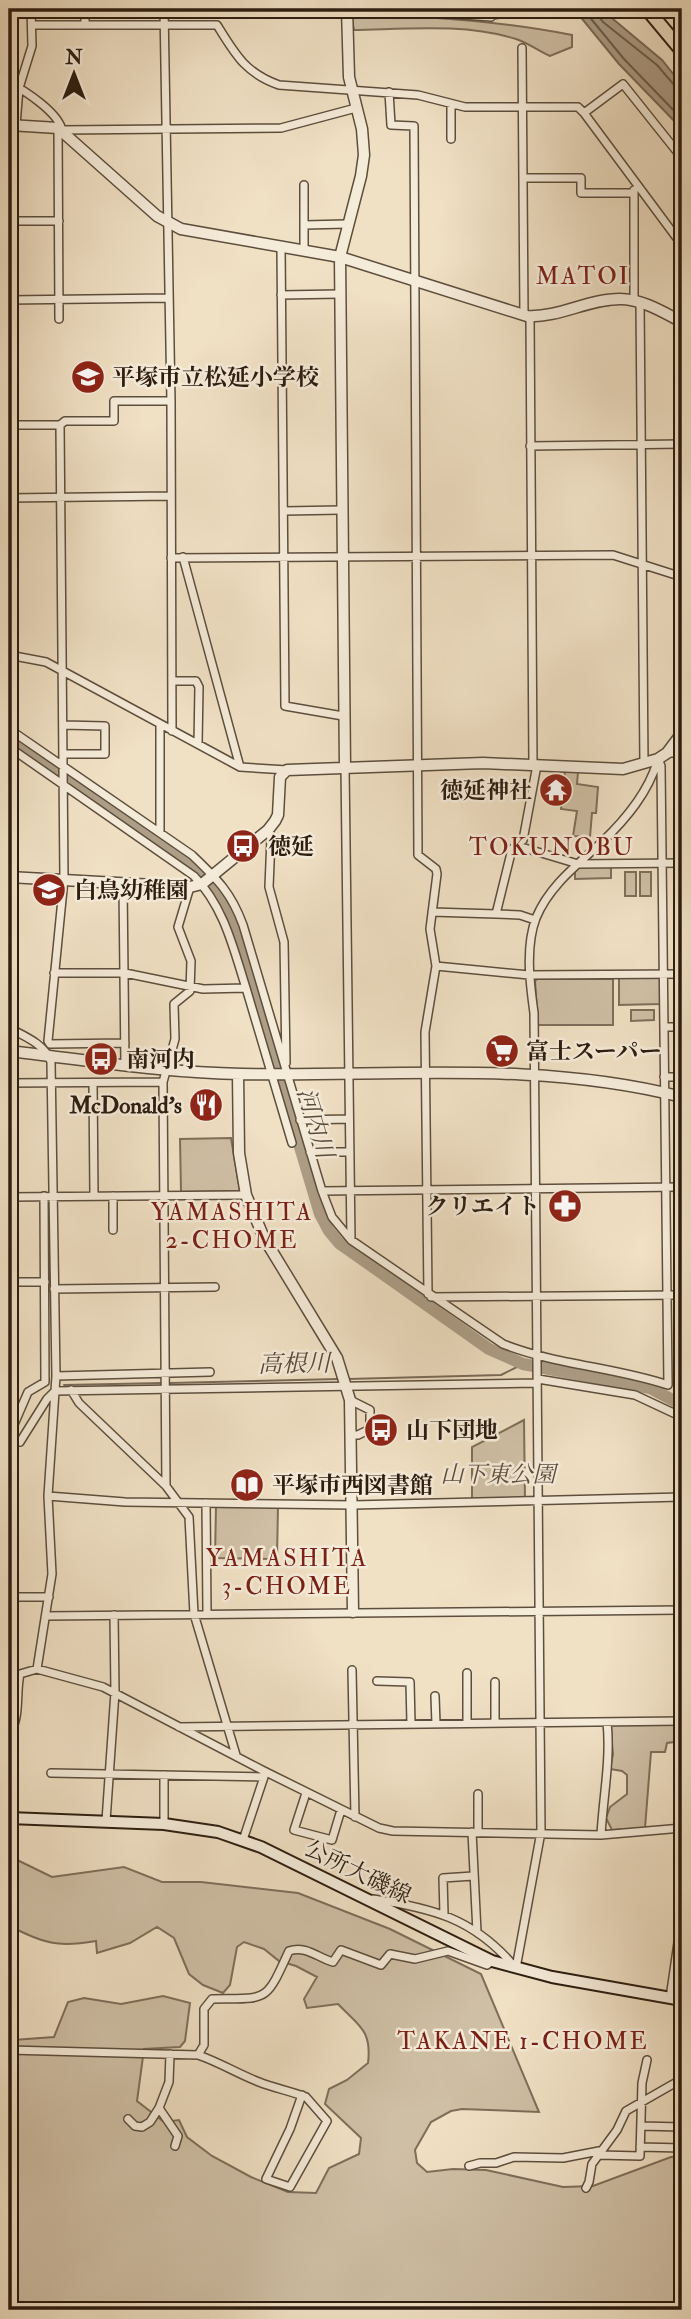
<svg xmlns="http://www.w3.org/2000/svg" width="691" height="2319" font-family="'IM FELL Double Pica','Noto Serif JP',serif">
<rect width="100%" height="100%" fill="#f0e0c4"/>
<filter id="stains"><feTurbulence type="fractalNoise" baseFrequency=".00286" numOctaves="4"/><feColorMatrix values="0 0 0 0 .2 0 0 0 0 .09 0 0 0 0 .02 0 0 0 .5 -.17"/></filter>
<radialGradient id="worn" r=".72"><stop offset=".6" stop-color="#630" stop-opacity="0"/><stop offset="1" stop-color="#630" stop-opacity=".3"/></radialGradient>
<path fill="#cfbfa5" stroke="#7e6e5a" stroke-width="2" d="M356,15C429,16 501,21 572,35V47L550,56C539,51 528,43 516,39C465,23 406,29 354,30L352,20Z
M565,771L578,772L577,784L598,787L596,813H592L590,837L573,836L577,811L561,809Z
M580,865H611V878L575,879V871Z
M625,872H636V896H625Z
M640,872H651V896H640Z
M619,978H660V1004L619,1005Z
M537,979H613V1025H538L535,981Z
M631,1010H654V1020L631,1021Z
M231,1138L240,1191L181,1192L180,1139Z
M524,1420L525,1501L472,1502V1447Z
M216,1506H278L277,1559L215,1558Z
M682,1723V1741L667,1743L665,1752H651L645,1828L612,1830L606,1818L610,1807L627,1794V1775L622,1771L610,1769L613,1754L610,1726L612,1724Z
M9,1856L52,1877L124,1867L162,1882H201L298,1893L390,1929L481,1974L539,2112L462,2109L451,2111L431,2122L415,2150L417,2163L427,2172L453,2169L486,2170L563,2187L593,2186L671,2157L682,2156V2310H9V2038L13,2040L54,2037L68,2002L84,1998L121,2004L163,1996L190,2003L185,2041L180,2047L144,2049L137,2101L164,2122L179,2120L187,2137L212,2156L251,2177L288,2192L316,2193L329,2168L359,2154L361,2138L325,2104L329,2089L347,2080L368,2063C372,2030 359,2026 338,2004L307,2008L304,1999L317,1977L296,1966L279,1961L264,1949L244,1942L237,1947L230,1985L223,1993L203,1985L189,1974L174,1938L157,1927L130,1943L97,1953L96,1941C55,1948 45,1943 9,1926Z"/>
<path fill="#ad9e87" stroke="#796a57" stroke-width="2" d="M574,9H601L662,60L682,85V129L619,64Z"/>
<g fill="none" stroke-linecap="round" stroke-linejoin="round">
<path stroke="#6c5e4c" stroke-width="2" d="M583,9L624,59L682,119
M597,9V14L603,22L657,65L675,86L682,88"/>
<path stroke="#796a57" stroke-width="2" d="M348,1379L501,1375L523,1364
M170,1383L339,1379
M64,1385L164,1383"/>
<path stroke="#ad9e87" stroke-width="12" d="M9,739C44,763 79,788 115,812C165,846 216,872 236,933L320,1214L329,1231L339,1243L489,1349L523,1364L650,1388L682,1405"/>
<g stroke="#5d4e3d" stroke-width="10">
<path id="minor" d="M85,9V24
M164,9L171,401L172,731
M347,10L408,11L491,17V9
M492,15L535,9
M32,25H217C235,54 245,73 279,85L418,95L465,107H578L584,113L623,84L682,158
M522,48L524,316
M9,82C25,91 58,112 62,130L281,128L356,108
M389,92L391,125L414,126L418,855L436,869L437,874L430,929L436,966L425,1032L428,1294
M584,113L682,245
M16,125L19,88L32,46L31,9
M58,128L59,319
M451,139V105
M523,178H581V193H634
M304,185V251
M9,221H59
M304,225L347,224
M281,247L285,706L343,716
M281,295L340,294
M9,300L169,298
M634,300V190
M640,302L644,764
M530,317L533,765
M9,425H60L65,421H114V401H171
M60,425L64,879L48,1041L50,1044L125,1043
M530,446L682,444
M9,498L170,496
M284,511L341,510
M183,557L240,767
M171,558L613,555L682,577
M9,655L46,662L240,767L287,770
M172,681H196L199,687L198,744
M160,724V832
M63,725L105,726V754H63
M9,729L192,855C217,879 231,892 243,925L322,1191L332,1217L351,1240L503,1344C556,1365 614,1367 668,1385L661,766L658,759
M9,747L194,876C224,907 233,947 246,988
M667,753H682
M345,767L351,1240
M268,830L271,838L269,887L284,942L286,1063
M518,846L578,864L682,863
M123,885L125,1066
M432,912L496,914L512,849L523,840L537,765
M496,914L520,915L535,920
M436,966L529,975L682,974
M54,973H125L203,989L246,988L292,1143
M664,1027H682
M9,1028C24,1036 45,1044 51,1062L56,1376L48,1496L52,1574L37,1669
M664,1077H682
M9,1083L163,1082
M93,1083L94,1196
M300,1120L349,1119
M310,1152H350
M322,1191L682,1187
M113,1196V1230
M9,1197L246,1195
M9,1282H45
M54,1289L215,1287
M431,1297L682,1295
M56,1376L210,1372
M538,1379L635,1395L682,1417
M71,1390L79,1403L166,1486L189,1517L194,1614L236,1755
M350,1400L370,1410V1429L358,1435H352
M9,1435L20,1442L47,1399L55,1391L537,1383
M9,1436L28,1392L45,1382L44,1196
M166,1486L163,1082L175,1039L174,1004L190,991L191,961L178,927L190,887
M48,1496L125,1502L353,1505L682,1497
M206,1503L207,1613
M9,1597H49
M46,1616L682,1610
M352,1670L355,1817
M467,1673V1723
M377,1681L410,1682L411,1724
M435,1696L436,1724
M495,1723V1682
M179,1727L682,1721
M9,1729H12C20,1715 16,1690 20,1674L37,1669L103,1687L264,1771L379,1828L393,1831L601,1835L682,1828
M51,1773L264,1777V1771
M164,1775V1824
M306,1793L294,1830L332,1840L341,1810
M478,1794V1833
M106,1821L115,1692L114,1615
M472,1832L477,1932
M601,1835C603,1797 611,1760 607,1722
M243,1840L264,1777
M373,1899C431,1908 473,1918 513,1965
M444,1914L443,1878L473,1876
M516,1968L541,1832L534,1013C530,984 525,947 536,918C549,886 577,865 602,842C626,819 649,792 658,759
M670,1998L682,1915
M9,2050L198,2055L204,2045V2009L212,1999C268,1998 265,2004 289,1951C306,1945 318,1958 333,1962L341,1950L381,1965L390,1954L415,1959L448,1951L487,1965L492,1961
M679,2053L678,2068L682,2074
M170,2054L169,2082L159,2108L178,2136L175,2146
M198,2055C219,2062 238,2074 259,2082C274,2088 290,2091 306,2097L327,2121L290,2187L266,2179L290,2129L302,2095
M128,2119L135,2126L142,2127L150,2122L159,2108
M641,2126L682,2127
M640,2147L682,2148
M599,2155L640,2156L642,2083L647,2060
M469,2166L480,2163H496L514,2157L563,2158L599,2151
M586,2188L589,2182L592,2164L617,2130L626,2111L682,2079"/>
</g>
<g stroke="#5d4e3d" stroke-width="13">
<path id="tertiary" d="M9,125L58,128L157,216L181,229L340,257L527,316C559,318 588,299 620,299C642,299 663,312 682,322
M345,767L340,257L361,176L364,155L362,129L349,77L347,9
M9,877L190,887L202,884L268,830L275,821L278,815L280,777L287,770L483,763L623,769L658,759L667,753L682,733
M9,1051C86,1060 164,1073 242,1074C389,1077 538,1060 682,1097
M238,1074L239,1153L246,1195L264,1238L337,1358L350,1400L353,1612"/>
</g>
<g stroke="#2c1d10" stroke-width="14">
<path id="secondary" d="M9,1818L164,1824L218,1832L261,1847L492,1961L552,1977L682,2000"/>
</g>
<g stroke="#2c1d10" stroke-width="16">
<path id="primary" d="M647,9L682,51"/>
</g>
<use href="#minor" stroke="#f5ebd9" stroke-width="7"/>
<use href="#tertiary" stroke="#f5ebd9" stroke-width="10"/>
<use href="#secondary" stroke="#f5ebd9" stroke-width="10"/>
<use href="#primary" stroke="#f0e0c4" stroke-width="12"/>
</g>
<defs>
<g id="school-disc" transform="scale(1.75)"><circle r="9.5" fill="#8f2418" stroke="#f5ebd9"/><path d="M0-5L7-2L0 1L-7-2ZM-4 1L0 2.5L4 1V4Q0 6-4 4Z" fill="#fff"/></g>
<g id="temple-disc" transform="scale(1.75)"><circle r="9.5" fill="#8f2418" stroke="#f5ebd9"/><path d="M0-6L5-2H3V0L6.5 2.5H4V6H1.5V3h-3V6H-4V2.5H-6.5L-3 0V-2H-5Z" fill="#fff"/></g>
<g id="bus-disc" transform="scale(1.75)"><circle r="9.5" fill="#8f2418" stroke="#f5ebd9"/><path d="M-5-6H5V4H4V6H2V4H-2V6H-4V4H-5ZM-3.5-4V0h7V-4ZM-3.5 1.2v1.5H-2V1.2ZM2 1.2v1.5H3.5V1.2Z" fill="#fff"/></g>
<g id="supermarket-disc" transform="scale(1.75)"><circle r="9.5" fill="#8f2418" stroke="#f5ebd9"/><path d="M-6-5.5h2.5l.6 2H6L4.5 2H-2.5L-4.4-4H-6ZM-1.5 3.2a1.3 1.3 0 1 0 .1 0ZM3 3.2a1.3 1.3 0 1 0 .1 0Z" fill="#fff"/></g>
<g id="restaurant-disc" transform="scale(1.75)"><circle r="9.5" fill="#8f2418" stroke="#f5ebd9"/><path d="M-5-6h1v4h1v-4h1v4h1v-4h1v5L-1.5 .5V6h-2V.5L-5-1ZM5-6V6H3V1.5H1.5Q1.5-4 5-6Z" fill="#fff"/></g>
<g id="pharmacy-disc" transform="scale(1.75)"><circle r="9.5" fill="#8f2418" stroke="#f5ebd9"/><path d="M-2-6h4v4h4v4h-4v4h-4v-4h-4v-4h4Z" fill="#fff"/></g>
<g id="library-disc" transform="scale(1.75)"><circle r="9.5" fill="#8f2418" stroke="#f5ebd9"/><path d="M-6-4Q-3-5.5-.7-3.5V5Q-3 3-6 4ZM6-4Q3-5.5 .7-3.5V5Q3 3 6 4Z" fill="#fff"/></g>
</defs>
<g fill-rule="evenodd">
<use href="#school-disc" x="88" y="377"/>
<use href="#temple-disc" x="556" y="790"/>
<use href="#bus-disc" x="243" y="846"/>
<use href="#school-disc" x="49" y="890"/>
<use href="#supermarket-disc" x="502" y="1051"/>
<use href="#bus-disc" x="101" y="1059"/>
<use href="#restaurant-disc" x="206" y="1105"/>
<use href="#pharmacy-disc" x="565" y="1206"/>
<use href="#bus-disc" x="381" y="1430"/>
<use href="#library-disc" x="247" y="1485"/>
</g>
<g text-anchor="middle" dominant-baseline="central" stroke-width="5" stroke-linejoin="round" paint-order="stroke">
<g font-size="23" font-weight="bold" fill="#2c1d10" stroke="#f5ebd9" text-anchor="start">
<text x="112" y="377">平塚市立松延小学校</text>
<text x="532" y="790" text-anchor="end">徳延神社</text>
<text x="268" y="846">徳延</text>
<text x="74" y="890">白鳥幼稚園</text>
<text x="526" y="1051">富士スーパー</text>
<text x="126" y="1059">南河内</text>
<text x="182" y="1105" text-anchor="end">McDonald's</text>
<text x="540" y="1206" text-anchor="end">クリエイト</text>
<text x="406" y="1430">山下団地</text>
<text x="272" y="1485">平塚市西図書館</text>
</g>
<g font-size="23" font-style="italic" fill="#5d4e3d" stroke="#f5ebd9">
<text x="498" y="1474">山下東公園</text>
</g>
<g font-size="23" fill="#2c1d10" stroke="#f5ebd9">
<text transform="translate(358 1872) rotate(26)">公所大磯線</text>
</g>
<g font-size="24" letter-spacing="2" fill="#7a1f14" stroke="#f5ebd9">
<text x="583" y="276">MATOI</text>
<text x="552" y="847">TOKUNOBU</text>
<text x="232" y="1212">YAMASHITA<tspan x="232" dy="28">2-CHOME</tspan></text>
<text x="287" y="1558">YAMASHITA<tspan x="287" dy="28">3-CHOME</tspan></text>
<text x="523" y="2041">TAKANE 1-CHOME</text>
</g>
<g font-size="24" font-style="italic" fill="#594a3a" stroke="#f5ebd9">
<text transform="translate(315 1123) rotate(73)">河内川</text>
<text transform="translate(294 1364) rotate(-1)">高根川</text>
</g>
</g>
<rect width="691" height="2319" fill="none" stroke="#f0e0c4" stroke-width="35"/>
<rect x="10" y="10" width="670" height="2298" fill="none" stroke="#2c1d10" stroke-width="3.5"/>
<rect x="18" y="18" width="656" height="2284" fill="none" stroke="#2c1d10" stroke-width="2"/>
<g transform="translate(74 74)" stroke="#f5ebd9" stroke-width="5" paint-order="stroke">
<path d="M0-5L12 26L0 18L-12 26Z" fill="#2c1d10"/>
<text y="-10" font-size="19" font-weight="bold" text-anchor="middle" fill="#2c1d10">N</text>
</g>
<rect width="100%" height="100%" filter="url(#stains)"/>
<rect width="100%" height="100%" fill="url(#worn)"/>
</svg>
